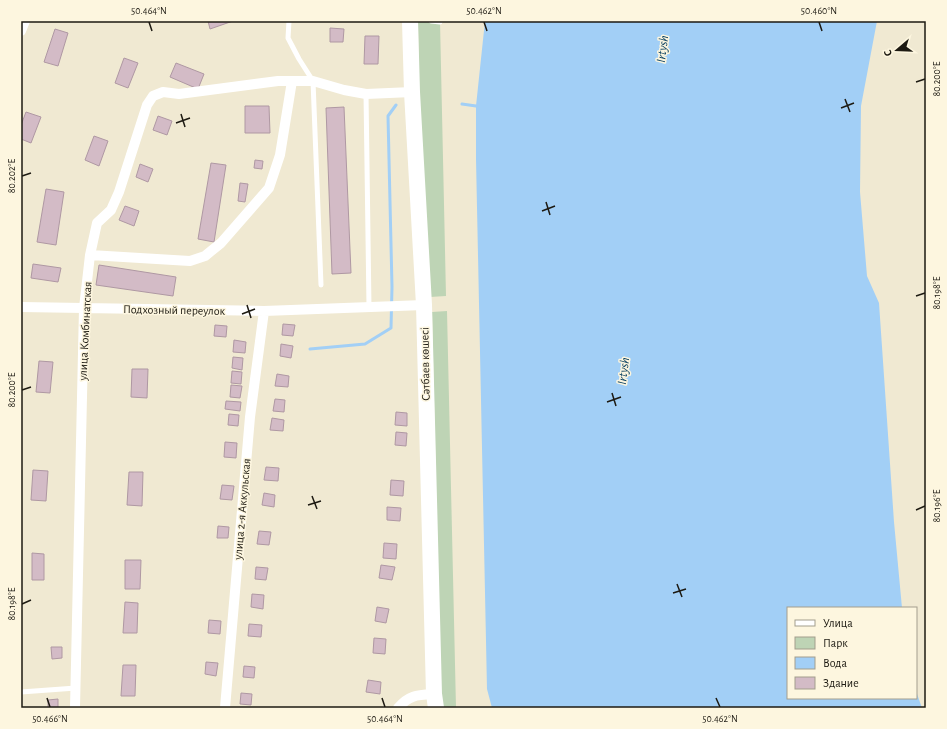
<svg xmlns="http://www.w3.org/2000/svg" width="947" height="729" font-family="'Alegreya Sans',sans-serif">
<rect width="100%" height="100%" fill="#f0e9d2"/>
<path fill="#bed4b5" d="M418,21H440L446,296L430,297L419,93Z
M447,311L456,708H441L432,312Z"/>
<path fill="#a2cff6" d="M485,21H877L861,106L860,192L867,276L879,303L894,522L902,608H788V698H916V691L922,708H492L487,689L476,159V106Z"/>
<g fill="none" stroke-linecap="round" stroke-linejoin="round">
<path stroke="#a2cff6" stroke-width="3" d="M462,104L476,106
M310,349L365,344L391,328L392,287L388,116L396,105"/>
</g>
<path fill="#d3bbc6" stroke="#af98a3" d="M208,21H233L210,29Z
M330,28L344,29L343,42H330Z
M55,29L68,33L58,66L44,62Z
M365,36H379L378,64H364Z
M124,58L138,63L128,88L115,83Z
M176,63L204,74L198,89L170,77Z
M245,106H269L270,133H245Z
M344,107L351,273L332,274L326,108Z
M26,112L41,117L31,143L21,139V125Z
M158,116L172,121L167,135L153,130Z
M94,136L108,141L99,166L85,160Z
M255,160L263,161L262,169L254,168Z
M211,163L226,165L214,242L198,239Z
M140,164L153,169L148,182L136,177Z
M240,183L248,184L245,202L238,201Z
M46,189L64,192L56,245L37,242Z
M125,206L139,211L134,226L119,220Z
M33,264L61,268L58,282L31,278Z
M99,265L176,277L173,296L96,285Z
M283,324L295,325L293,336L282,335Z
M215,325L227,326L226,337L214,336Z
M234,340L246,342L245,353L233,352Z
M281,344L293,346L291,358L280,356Z
M233,357L243,358L242,370L232,368Z
M39,361L53,362L50,393L36,392Z
M132,369H148L147,398L131,397Z
M232,371L242,372L241,384L231,383Z
M277,374L289,376L288,387L275,386Z
M231,385L242,386L240,398L230,397Z
M275,399L285,400L284,412L273,411Z
M226,401L241,402L240,411L225,409Z
M396,412L407,413V426L395,425Z
M229,414L239,415L238,426L228,425Z
M272,418L284,420L283,431L270,430Z
M396,432L407,433L406,446L395,445Z
M225,442L237,443L236,458L224,457Z
M266,467L279,468L278,481L264,480Z
M33,470L48,471L46,501L31,500Z
M129,472H143L142,506L127,505Z
M391,480L404,481L403,496L390,495Z
M222,485L234,486L232,500L220,499Z
M264,493L275,495L274,507L262,505Z
M387,507L401,508L400,521L387,520Z
M218,526L229,527L228,538H217Z
M259,531L271,532L269,545L257,544Z
M384,543L397,544L396,559L383,558Z
M32,553L44,554V580H32Z
M125,560H141L140,589H125Z
M381,565L395,567L392,580L379,578Z
M256,567L268,568L266,580L255,579Z
M252,594L264,595L263,609L251,607Z
M125,602L138,603L137,633H123Z
M377,607L389,609L386,623L375,621Z
M209,620L221,621L220,634L208,633Z
M249,624L262,625L261,637L248,636Z
M374,638L386,639L385,654L373,653Z
M51,647H62V658L52,659Z
M206,662L218,663L216,676L205,674Z
M123,665H136L135,696H121Z
M244,666L255,667L254,678L243,677Z
M368,680L381,682L380,694L366,692Z
M241,693L252,694L251,705L240,704Z
M58,699V708H48V700Z"/>
<g fill="none" stroke-linecap="round" stroke-linejoin="round">
<path stroke="#fff" stroke-width="5" d="M289,21L288,38L299,59L313,81L321,285
M431,21L440,22
M366,94L369,307
M21,692L76,688"/>
<path stroke="#fff" stroke-width="10" d="M21,31L25,21
M90,255L190,261L205,256L221,243L269,188L280,155L292,81
M21,307L264,311L424,305
M75,708L84,308L90,255L97,223L111,210L119,192L147,105L153,96L163,92L179,94L278,81H313L344,90L366,94L412,92
M225,708L250,417L264,311
M398,708C409,695 417,695 434,694"/>
<path stroke="#fff" stroke-width="16" d="M410,21L412,92L424,305L434,694L436,708"/>
</g>
<path fill="none" stroke="#1d1a12" stroke-width="1.5" d="M149,22L152,31M484,22L487,31M819,22L822,31M916,82L925,79M845,99L850,112M841,108L854,103M181,114L185,127M176,123L190,118M22,176L31,173M546,202L550,215M542,211L555,206M916,296L925,293M247,305L251,318M242,314L255,309M22,390L31,387M612,393L616,406M607,402L621,397M312,496L317,509M308,505L321,501M916,510L925,506M677,584L682,597M673,593L686,589M22,604L31,600M47,698L50,707M382,698L385,707M716,698L720,707"/>
<g text-anchor="middle" dominant-baseline="central" stroke-width="3" stroke-linejoin="round" paint-order="stroke">
<g font-size="12" fill="#1d1a12" stroke="#fdf6df">
<text transform="translate(174 310) rotate(1)">Подхозный переулок</text>
<text transform="translate(85 331) rotate(-87)">улица Комбинатская</text>
<text transform="translate(425 364) rotate(-91)">Сәтбаев көшесі</text>
<text transform="translate(242 509) rotate(-85)">улица 2-я Аккульская</text>
</g>
<g font-size="13" font-style="italic" fill="#013a5d" stroke="#fdf6df">
<text transform="translate(663 49) rotate(-83)">Irtysh</text>
<text transform="translate(624 371) rotate(-83)">Irtysh</text>
</g>
</g>
<rect width="947" height="729" fill="none" stroke="#fdf6df" stroke-width="44"/>
<rect x="787" y="607" width="130" height="92" fill="#fdf6df" stroke="#a39e8d"/>
<rect x="795" y="620" width="20" height="6" fill="#ffffff" stroke="#a39e8d"/>
<text x="823" y="627" font-size="12" fill="#1d1a12">Улица</text>
<rect x="795" y="637" width="20" height="12" fill="#bed4b5" stroke="#a39e8d"/>
<text x="823" y="647" font-size="12" fill="#1d1a12">Парк</text>
<rect x="795" y="657" width="20" height="12" fill="#a2cff6" stroke="#a39e8d"/>
<text x="823" y="667" font-size="12" fill="#1d1a12">Вода</text>
<rect x="795" y="677" width="20" height="12" fill="#d3bbc6" stroke="#a39e8d"/>
<text x="823" y="687" font-size="12" fill="#1d1a12">Здание</text>
<g transform="translate(897 50) rotate(251)" stroke="#fdf6df" stroke-width="3" paint-order="stroke">
<path d="M0-3L7 15L0 10L-7 15Z" fill="#1d1a12"/>
<text y="-6" font-size="11" font-weight="bold" text-anchor="middle" fill="#1d1a12">С</text>
</g>
<rect x="22" y="22" width="903" height="685" fill="none" stroke="#1d1a12" stroke-width="1.5"/>
<g font-size="10" text-anchor="middle" fill="#1d1a12">
<text x="149" y="14">50.464°N</text>
<text x="484" y="14">50.462°N</text>
<text x="819" y="14">50.460°N</text>
<text transform="translate(936 79) rotate(-90)" y="4">80.200°E</text>
<text transform="translate(11 176) rotate(-90)" y="4">80.202°E</text>
<text transform="translate(936 293) rotate(-90)" y="4">80.198°E</text>
<text transform="translate(11 390) rotate(-90)" y="4">80.200°E</text>
<text transform="translate(936 506) rotate(-90)" y="4">80.196°E</text>
<text transform="translate(11 604) rotate(-90)" y="4">80.198°E</text>
<text x="50" y="722">50.466°N</text>
<text x="385" y="722">50.464°N</text>
<text x="720" y="722">50.462°N</text>
</g>
</svg>
